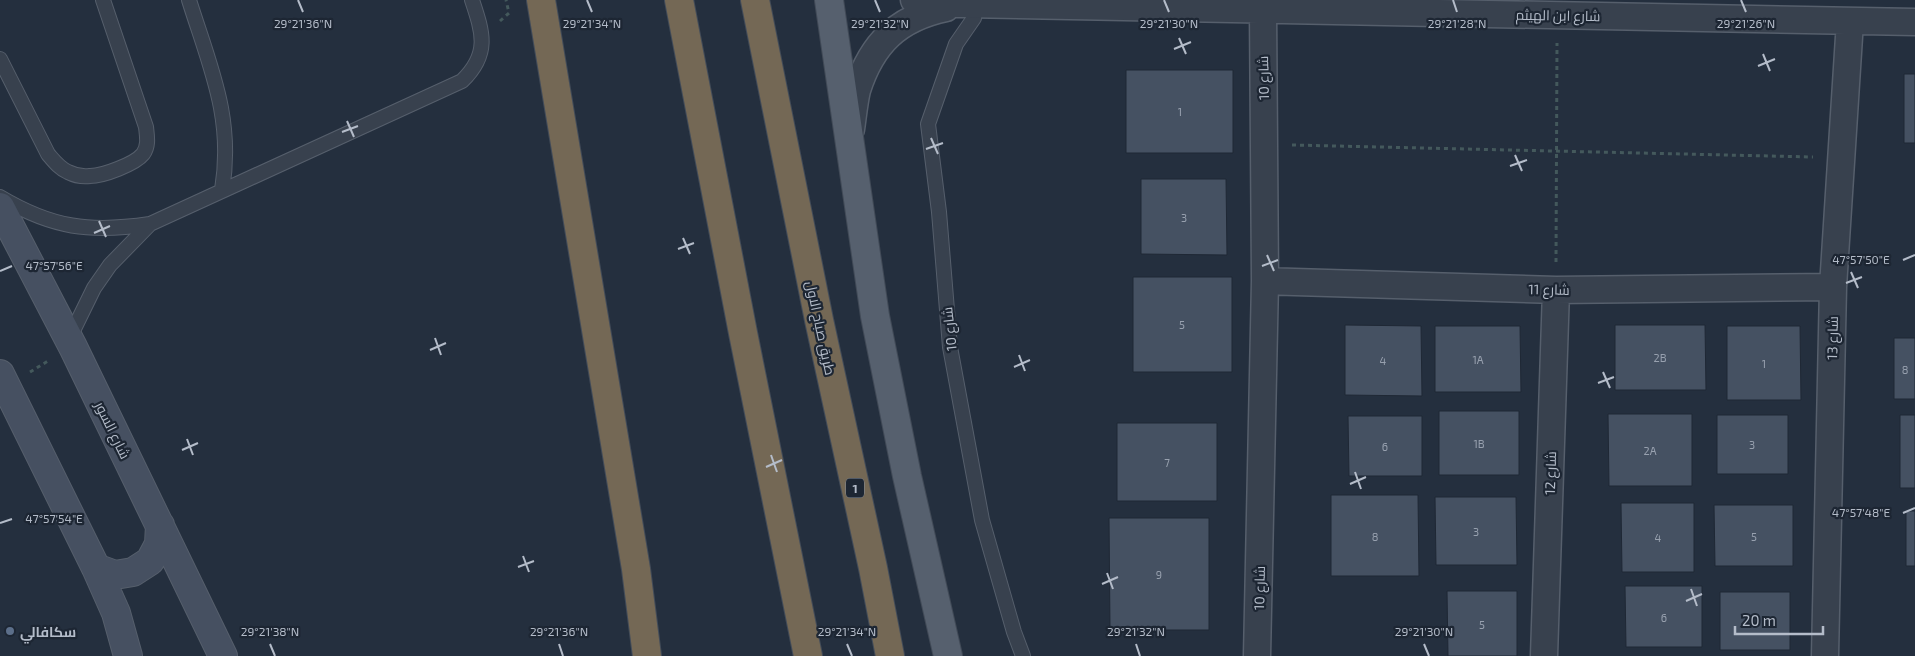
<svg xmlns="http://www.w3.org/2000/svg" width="1915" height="656" font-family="'Exo 2',Cairo,sans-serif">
<rect width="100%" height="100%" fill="#242f3e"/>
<path fill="#455162" stroke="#1f2835" d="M1126,70H1233V153H1126Z
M1904,74H1915V143H1904Z
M1141,179H1226L1227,255L1141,254Z
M1133,277H1232V372H1133Z
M1345,325L1421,326L1422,396L1345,395Z
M1615,325H1705L1706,390H1615Z
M1435,326H1520L1521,392H1435Z
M1727,326H1800L1801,400H1727Z
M1894,338H1915V399H1894Z
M1439,411H1519V475H1439Z
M1608,414H1692V486H1609Z
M1717,415H1788V474H1717Z
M1900,415H1915V488H1900Z
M1348,416H1422V476H1349Z
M1117,423H1217V501H1117Z
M1331,495H1418L1419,576H1331Z
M1435,497H1516L1517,565H1436Z
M1621,503H1694V572H1622Z
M1714,505H1793V566H1715Z
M1906,511H1915V566H1906Z
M1109,518H1209V630H1110Z
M1625,586H1702V647H1626Z
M1447,591H1517V656H1448Z
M1720,592H1790V650H1720Z"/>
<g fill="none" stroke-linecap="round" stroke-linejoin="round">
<g stroke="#565f6c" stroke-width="16">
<path id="lane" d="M189,0C210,67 234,118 222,190
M976,5L974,18L956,44L928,124L939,212L950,347L982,520L1014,632L1023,656
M0,59L48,154C54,161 59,168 68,172C74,175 83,177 90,176C103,176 135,164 143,154C149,146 147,136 146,127L103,0
M0,197C52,228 90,233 150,224L462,81C490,54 483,33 472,0
M69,339L94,288L110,265L150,224"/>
</g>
<g stroke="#565f6c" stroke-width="29">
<path id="street" d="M914,0L924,3L962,4L1915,22
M851,129C853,116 854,103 857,90C872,43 898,18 946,8
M1265,281L1556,290L1833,287
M1257,656L1265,281L1263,10
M1544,656L1556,290
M1825,656L1833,287L1850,21"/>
</g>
<g stroke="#565f6c" stroke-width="30">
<path id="secondary" d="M0,207L73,347L223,656
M0,374L96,568L116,613L128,656
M96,568L115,575L133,572L150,561L159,544L160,525"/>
</g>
<g stroke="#414a57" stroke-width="30">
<path id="primary" d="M829,0L875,316L907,476L948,656"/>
</g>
<g stroke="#434c59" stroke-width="30">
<path id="highway" d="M541,0L636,569L647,656
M679,0L743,333L808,656
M755,0L819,320L873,568L890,656"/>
</g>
<path stroke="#44595c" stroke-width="3" stroke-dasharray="4 4" stroke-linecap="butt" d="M500,21L509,13L506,0
M1292,145L1813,157
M1556,262L1557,43
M30,372L48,361"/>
<use href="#lane" stroke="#38414e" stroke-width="14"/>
<use href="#street" stroke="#38414e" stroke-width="26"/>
<use href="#secondary" stroke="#465061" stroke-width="28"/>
<use href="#primary" stroke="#56606e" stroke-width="28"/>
<use href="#highway" stroke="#746855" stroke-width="28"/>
</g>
<path fill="none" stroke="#b4bcc9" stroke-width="2" d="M298,0L303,12M587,0L592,12M875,0L880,12M1164,0L1169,12M1453,0L1457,12M1741,0L1746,12M1179,38L1186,54M1174,49L1191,42M1763,54L1770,71M1758,66L1775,59M347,121L354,137M342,132L358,126M931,138L938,154M926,149L943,143M1515,155L1522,171M1510,166L1527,160M99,221L106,237M94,233L110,226M683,238L690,254M678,249L694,243M1267,255L1274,271M1903,260L1915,255M1262,266L1278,260M0,271L12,266M1851,272L1858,288M1846,283L1862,277M435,338L441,355M430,350L446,343M1019,355L1025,371M1014,367L1030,360M1603,372L1610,388M1598,383L1614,377M187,439L193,455M182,450L198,443M771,455L777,472M766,467L782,460M1355,472L1361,489M1350,484L1366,477M1903,513L1915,508M0,523L12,519M523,556L529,572M518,567L534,561M1107,573L1113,589M1102,584L1118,577M1691,589L1697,606M1686,601L1702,594M270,644L275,656M559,644L563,656M847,644L852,656M1136,644L1140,656M1424,644L1429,656"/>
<circle fill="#5c6f8a" stroke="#1d2633" stroke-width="2" cx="10" cy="631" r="5"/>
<g text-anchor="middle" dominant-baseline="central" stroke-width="4.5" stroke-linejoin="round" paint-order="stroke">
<g font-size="11" fill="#98a1af">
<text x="1180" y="111">1</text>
<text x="1184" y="217">3</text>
<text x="1182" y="324">5</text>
<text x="1660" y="357">2B</text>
<text x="1478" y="359">1A</text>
<text x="1383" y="360">4</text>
<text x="1764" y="363">1</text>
<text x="1905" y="369">8</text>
<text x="1479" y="443">1B</text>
<text x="1752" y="444">3</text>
<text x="1385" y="446">6</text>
<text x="1650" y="450">2A</text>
<text x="1167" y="462">7</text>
<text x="1476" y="531">3</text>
<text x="1375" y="536">8</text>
<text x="1754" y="536">5</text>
<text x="1658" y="537">4</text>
<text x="1159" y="574">9</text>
<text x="1664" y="617">6</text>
<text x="1482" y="624">5</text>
</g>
<rect fill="#1d2633" stroke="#878f9c" stroke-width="1" x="846" y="478.5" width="18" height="19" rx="4"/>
<g font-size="12" font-weight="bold" fill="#b4bcc9">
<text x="855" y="488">1</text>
</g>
<g font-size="14" fill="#b4bcc9" stroke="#1d2633">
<text transform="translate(1558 15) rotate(1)">شارع ابن الهيثم</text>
<text transform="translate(1263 78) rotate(-91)">شارع 10</text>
<text transform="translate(1549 289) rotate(1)">شارع 11</text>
<text transform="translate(821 328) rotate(78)">طريق صباح الاول</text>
<text transform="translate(949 329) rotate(-96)">شارع 10</text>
<text transform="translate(1832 338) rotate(-89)">شارع 13</text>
<text transform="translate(113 430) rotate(64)">شارع السور</text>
<text transform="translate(1550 473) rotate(-88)">شارع 12</text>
<text transform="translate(1259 588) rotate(-89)">شارع 10</text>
</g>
<g font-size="14" font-weight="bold" fill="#b4bcc9" stroke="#1d2633" text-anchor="start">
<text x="20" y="631">سكافالي</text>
</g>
</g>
<g font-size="12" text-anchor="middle" fill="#b4bcc9" stroke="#1d2633" stroke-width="4.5" stroke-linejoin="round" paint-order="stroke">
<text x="303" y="28">29°21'36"N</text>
<text x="592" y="28">29°21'34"N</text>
<text x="880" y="28">29°21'32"N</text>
<text x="1169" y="28">29°21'30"N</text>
<text x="1457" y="28">29°21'28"N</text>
<text x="1746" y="28">29°21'26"N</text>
<text x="1861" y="264">47°57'50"E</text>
<text x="54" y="270">47°57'56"E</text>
<text x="1861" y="517">47°57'48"E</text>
<text x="54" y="523">47°57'54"E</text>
<text x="270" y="636">29°21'38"N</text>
<text x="559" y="636">29°21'36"N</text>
<text x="847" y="636">29°21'34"N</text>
<text x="1136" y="636">29°21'32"N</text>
<text x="1424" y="636">29°21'30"N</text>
</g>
<path d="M1735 626v8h88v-8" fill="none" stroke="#b4bcc9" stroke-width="2.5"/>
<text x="1742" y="626" font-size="15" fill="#b4bcc9" stroke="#1d2633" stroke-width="4" paint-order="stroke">20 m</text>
</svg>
